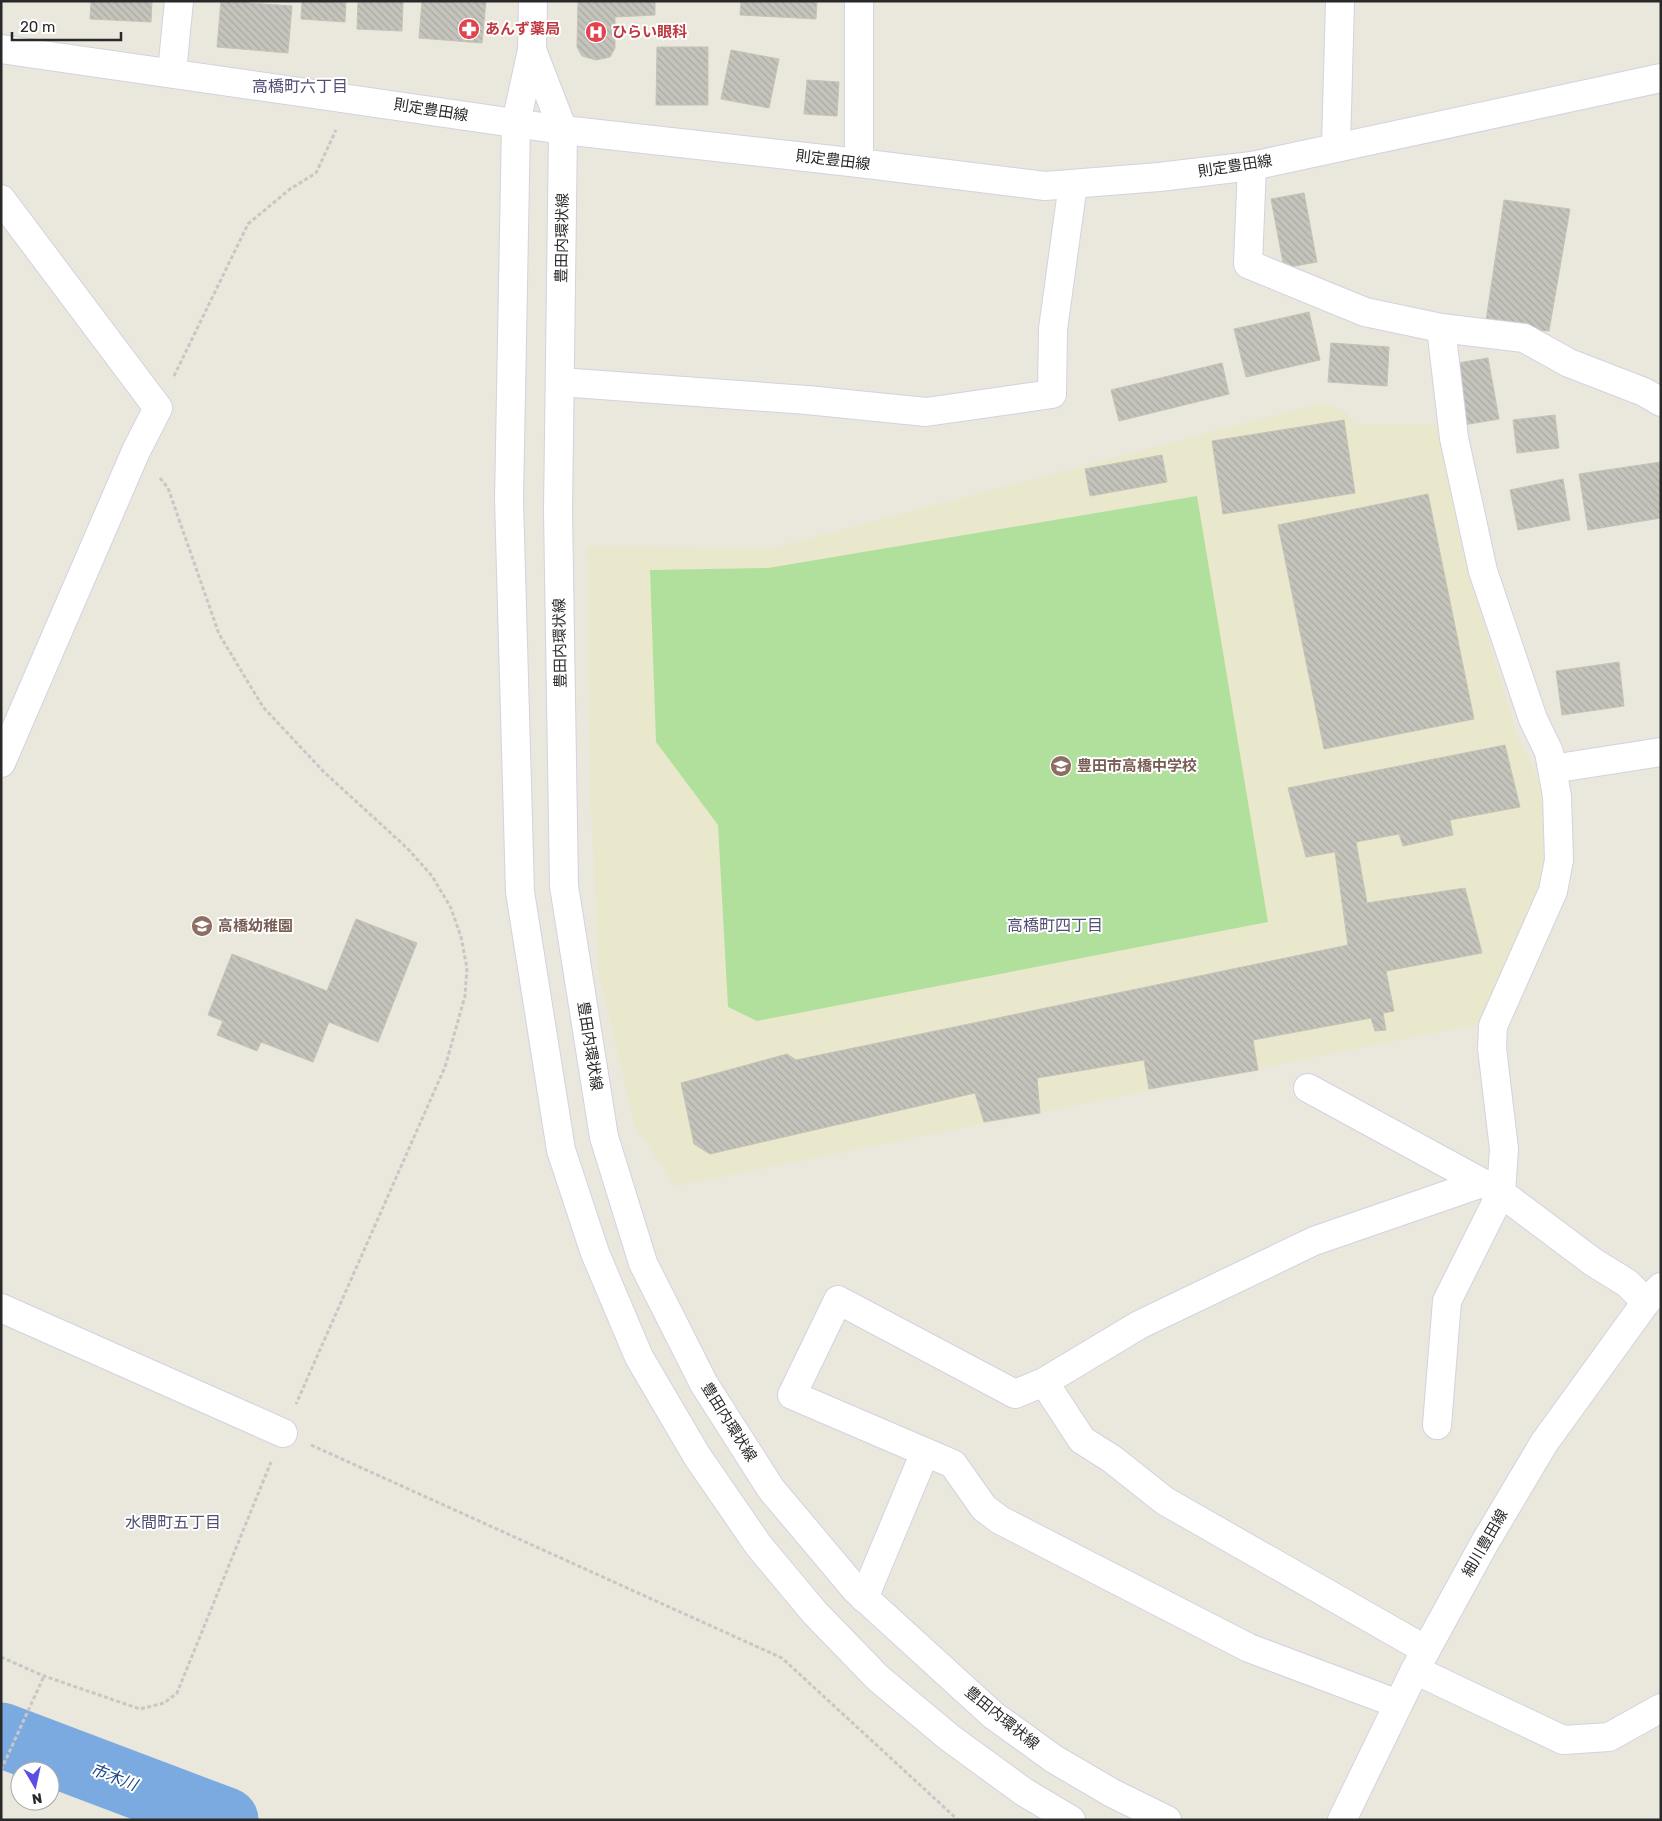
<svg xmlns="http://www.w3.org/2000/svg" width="1662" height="1821" font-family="Rubik,'Noto Sans JP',sans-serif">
<defs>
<pattern id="building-back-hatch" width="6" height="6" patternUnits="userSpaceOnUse" patternTransform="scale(1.25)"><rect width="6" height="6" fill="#c5c4bc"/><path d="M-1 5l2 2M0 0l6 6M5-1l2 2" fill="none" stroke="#a9a8a2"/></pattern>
</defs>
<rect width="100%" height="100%" fill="#eae7dc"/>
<path fill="#e9e8cd" d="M1321,403L1342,409L1356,424L1450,425L1467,567L1516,732L1548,801L1543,918L1495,1021L675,1186L635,1126L599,974L591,810L587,546L773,548Z"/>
<path fill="#b1e09c" d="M1197,496L1268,922L757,1021L728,1007L718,825L656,742L650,570L768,568Z"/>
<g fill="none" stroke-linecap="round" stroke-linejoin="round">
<path stroke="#7baae0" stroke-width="65" d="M1,1735L226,1820"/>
</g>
<path fill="url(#building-back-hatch)" stroke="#c5c3b6" d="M91,1H152L151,22L90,19Z
M221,1L292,6L288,53L217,47Z
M302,1H346L345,22L301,19Z
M358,1H403L402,31L357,29Z
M422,1H486L482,43L419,38Z
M578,1H655V15L615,17V48L610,57L596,60L582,56L577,47Z
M741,1H817L816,19L740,15Z
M657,47H708V105H656Z
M731,50L779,59L769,108L721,99Z
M807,80L839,82L837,116L804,114Z
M1304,193L1317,262L1284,268L1271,199Z
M1504,200L1570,209L1549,331L1485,327Z
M1309,312L1320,360L1246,377L1234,329Z
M1331,343L1389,347L1387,386L1328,382Z
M1488,358L1499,419L1463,425L1452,364Z
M1222,363L1229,394L1119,421L1111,390Z
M1555,415L1559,448L1517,453L1513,420Z
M1344,420L1355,493L1223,514L1212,441Z
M1162,455L1167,482L1090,496L1085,469Z
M1661,462V518L1588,530L1579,474Z
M1563,479L1570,520L1518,530L1510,490Z
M1428,494L1474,719L1324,749L1278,525Z
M1619,662L1624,706L1562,715L1556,671Z
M1505,745L1520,807L1450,820L1453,835L1403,846L1399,834L1356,842L1367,903L1465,888L1482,953L1386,971L1394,1011L1383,1013L1386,1030L1375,1031L1371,1018L1253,1040L1258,1070L1149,1089L1144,1060L1037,1078L1040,1113L984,1122L975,1093L710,1154L694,1144L681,1083L787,1054L796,1060L1348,945L1335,852L1306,857L1288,788Z
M356,919L417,943L378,1042L329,1022L313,1062L261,1042L257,1051L217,1035L223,1021L208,1015L232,954L327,991Z"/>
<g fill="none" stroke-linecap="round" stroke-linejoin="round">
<g stroke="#d3d2e0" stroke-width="30">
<path id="minor" d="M859,1V163
M172,72L179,1
M1336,146L1340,1
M1252,166L1248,264L1365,312L1441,328L1524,338L1569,363L1644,392L1661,402
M1,199L158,408L136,451L1,763
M560,382L807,400L926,412L1052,394L1053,329L1073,184
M1552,769L1661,752
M1308,1088L1501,1193L1593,1262L1627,1283L1646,1302
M1,1308L283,1433
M1044,1382L1139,1325L1314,1241L1482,1183
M1437,1425L1447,1301L1501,1193L1504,1149L1492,1048L1493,1026L1553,891L1559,860L1557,796L1549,752L1533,719L1483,571L1454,438L1441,328
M864,1598L925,1452
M1415,1670L1563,1740L1609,1737L1661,1708
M1398,1704L1249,1648L1000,1520L984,1508L953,1464L792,1395L838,1300L1015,1394L1044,1382L1082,1440L1112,1459L1165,1501L1426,1650"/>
</g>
<g stroke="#d3d2e0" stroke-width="30">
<path id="tertiary" d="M533,1L532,50L516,123L509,500L520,892L561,1150L595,1253L639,1357L697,1456L759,1546L815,1613L878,1678L950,1738L1024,1792L1071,1820
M532,50L563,130L558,511L564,886L604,1137L643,1263L704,1384L771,1489L856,1590L993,1715L1054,1759L1112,1793L1167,1820"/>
</g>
<g stroke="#d3d2e0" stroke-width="30">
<path id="secondary" d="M1,49L563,130L859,163L1045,186L1159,177L1252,166L1661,78
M1342,1820L1415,1670L1484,1544L1544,1443L1646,1302L1661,1287"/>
</g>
<path stroke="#c7c7c7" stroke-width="3" stroke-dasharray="4 2.5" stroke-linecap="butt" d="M174,376L248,224L290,189L316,173L336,130
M160,478L168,488L219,634L263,707L324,772L408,849L432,876L451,908L461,937L467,968L465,996L445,1067L296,1404
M311,1445L782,1658L958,1820
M1,1657L44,1676L140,1709L164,1703L177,1693L271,1462
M1,1770L44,1676"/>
<use href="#minor" stroke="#fff" stroke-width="28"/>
<use href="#tertiary" stroke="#fff" stroke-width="28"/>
<use href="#secondary" stroke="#fff" stroke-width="28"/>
</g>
<defs>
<g id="pharmacy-disc" transform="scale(1.125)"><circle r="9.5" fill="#e0444e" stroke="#fff"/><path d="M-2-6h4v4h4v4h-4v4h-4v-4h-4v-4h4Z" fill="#fff"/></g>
<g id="hospital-disc" transform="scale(1.125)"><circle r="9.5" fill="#e0444e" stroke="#fff"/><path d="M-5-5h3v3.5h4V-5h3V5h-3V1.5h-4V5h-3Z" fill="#fff"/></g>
<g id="school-disc" transform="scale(1.125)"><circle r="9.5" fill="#8d6e63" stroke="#fff"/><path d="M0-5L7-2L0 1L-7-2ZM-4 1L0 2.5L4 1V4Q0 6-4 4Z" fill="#fff"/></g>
</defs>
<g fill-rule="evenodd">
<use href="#pharmacy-disc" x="469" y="29"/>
<use href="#hospital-disc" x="596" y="32"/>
<use href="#school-disc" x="1061" y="766"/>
<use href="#school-disc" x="202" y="926"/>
</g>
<g text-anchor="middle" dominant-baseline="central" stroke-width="4" stroke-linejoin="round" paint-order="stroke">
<g font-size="15" font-weight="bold" fill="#be3a42" stroke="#fff" text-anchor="start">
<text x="485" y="29">あんず薬局</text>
<text x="612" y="32">ひらい眼科</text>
</g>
<g font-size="15" fill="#292929" stroke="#fff">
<text transform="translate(431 110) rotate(9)">則定豊田線</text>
<text transform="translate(833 160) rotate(7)">則定豊田線</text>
<text transform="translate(1235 166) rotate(-9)">則定豊田線</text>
<text transform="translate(562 238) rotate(-89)">豊田内環状線</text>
<text transform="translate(560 643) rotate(-91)">豊田内環状線</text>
<text transform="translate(590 1046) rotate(81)">豊田内環状線</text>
<text transform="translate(729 1422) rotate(58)">豊田内環状線</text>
<text transform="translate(1485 1543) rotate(-60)">細川豊田線</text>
<text transform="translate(1002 1718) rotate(39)">豊田内環状線</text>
</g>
<g font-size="15" font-weight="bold" fill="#785e54" stroke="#fff" text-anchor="start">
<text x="1077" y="766">豊田市高橋中学校</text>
<text x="218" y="926">高橋幼稚園</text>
</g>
<g font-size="16" fill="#524f74" stroke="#fff">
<text x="300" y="86">高橋町六丁目</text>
<text x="1055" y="925">高橋町四丁目</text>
<text x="173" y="1522">水間町五丁目</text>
</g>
<g font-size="16" font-style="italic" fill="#1c478a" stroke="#fff">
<text transform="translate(114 1777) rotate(21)">市木川</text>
</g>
</g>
<rect width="1662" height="1821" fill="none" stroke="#292929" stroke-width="5"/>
<g transform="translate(35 1786) rotate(171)"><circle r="24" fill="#ffffff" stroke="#a9a9a9"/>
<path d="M0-4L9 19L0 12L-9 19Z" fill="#5b4ee5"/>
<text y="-8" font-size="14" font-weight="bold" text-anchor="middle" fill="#292929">N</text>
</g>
<path d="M12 32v8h109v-8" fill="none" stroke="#292929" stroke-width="2.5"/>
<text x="20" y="32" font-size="15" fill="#292929" stroke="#ffffff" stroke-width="4" paint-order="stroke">20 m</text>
</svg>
